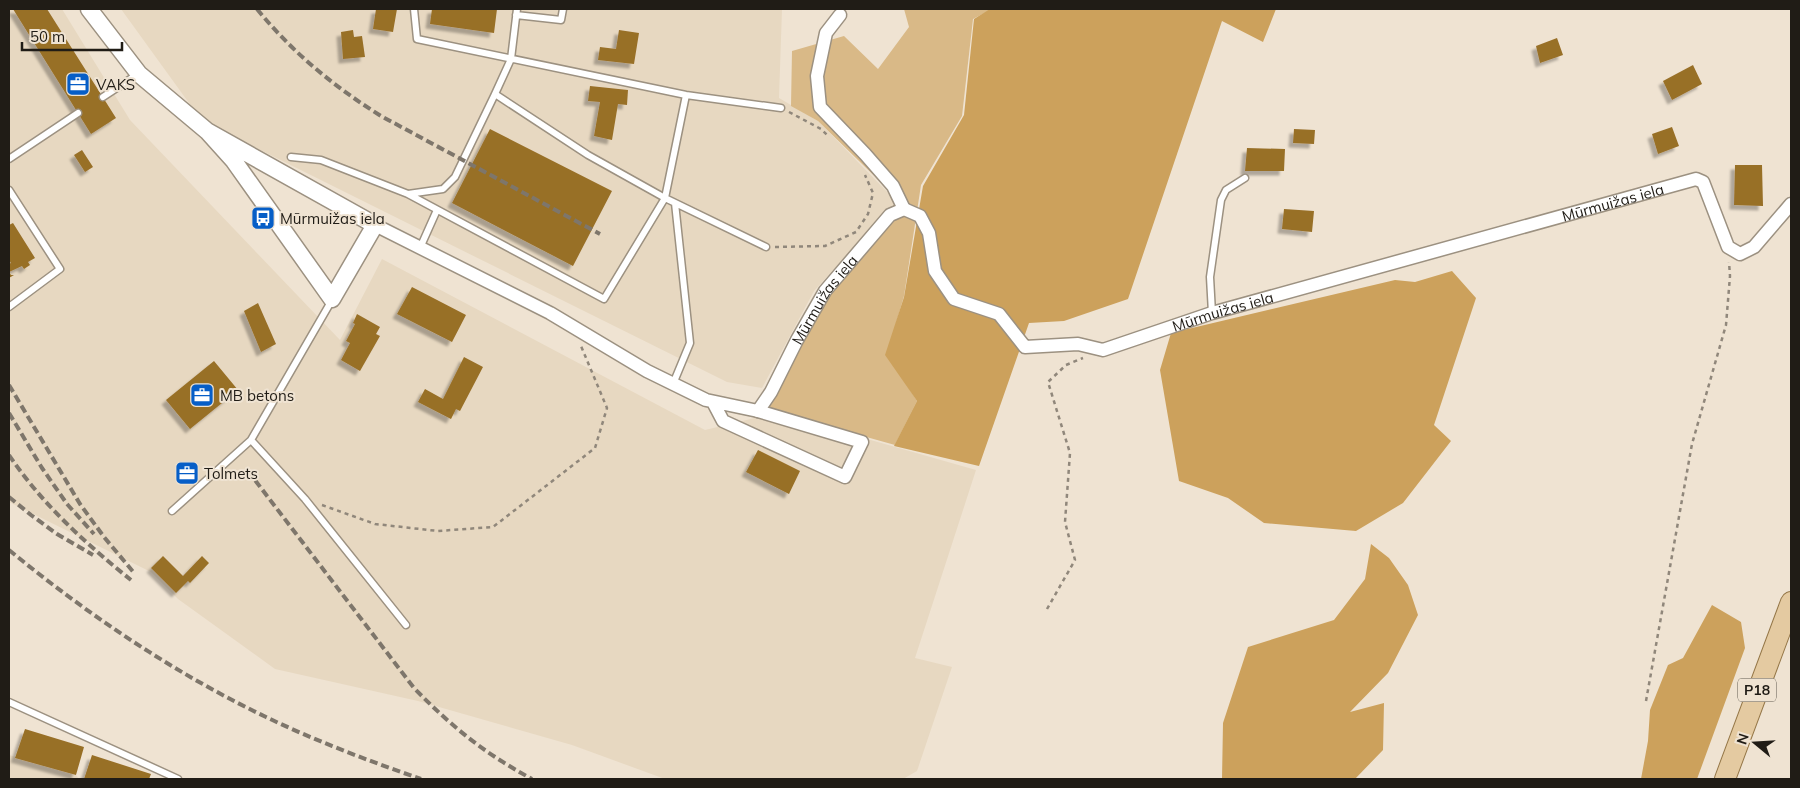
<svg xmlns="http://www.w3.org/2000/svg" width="1800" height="788" font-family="Mulish,sans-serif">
<defs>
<filter id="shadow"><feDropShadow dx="-4.5" dy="4.5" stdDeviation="1" flood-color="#0004"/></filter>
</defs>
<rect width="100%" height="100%" fill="#efe3d2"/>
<path fill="#e7d8c1" d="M9,9H62L130,120L340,340L382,259L705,430L776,413L976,470L915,658L952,667L917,771L903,779H665L572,745L418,701L275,669L178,599L151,572L9,502Z
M121,9H782L779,98L818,121L896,201L814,291L762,388L727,382L202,121Z
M9,755L76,775L79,779H9Z"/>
<path fill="#d9b987" d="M904,9H992L973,19L962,116L921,185L904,296L887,354L917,401L895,445L777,412L766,407L822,299L898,199L818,121L791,106L792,51L844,36L878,69L909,27Z"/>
<path fill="#cca15c" d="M990,9H1276L1263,42L1222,21L1128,299L1064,321L1029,323L979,466L894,446L917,401L885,355L904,297L923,186L964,115L974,19Z
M1452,271L1476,298L1434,425L1451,441L1403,503L1356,531L1264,523L1228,498L1179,481L1160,370L1171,333L1395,280L1415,282Z
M1371,544L1389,558L1408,585L1418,615L1388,673L1350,712L1384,703L1383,750L1355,779H1222L1223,723L1248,647L1334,620L1365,579Z
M1712,605L1741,622L1745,648L1697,779H1641L1648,741L1650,710L1668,665L1683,658Z"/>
<path fill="#986f28" filter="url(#shadow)" d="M13,9H47L116,118L91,134Z
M376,9H397L393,32L373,29Z
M432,9H497L494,33L430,24Z
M353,30L354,37L362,36L365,57L343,59L341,32Z
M619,30L639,33L634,64L598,60L600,47L616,49Z
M1557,38L1563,55L1540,63L1536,46Z
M1693,65L1702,84L1672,100L1663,81Z
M590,86L628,90L627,105L618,104L612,140L594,136L600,102L588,101Z
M1672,127L1679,146L1658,154L1652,134Z
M490,129L612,191L573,266L452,203Z
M1294,129L1315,130L1314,144L1293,143Z
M1247,148L1285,149L1284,171H1245Z
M82,150L93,167L85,172L74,155Z
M1735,165H1762L1763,206L1734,205Z
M1284,209L1314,211L1312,232L1282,229Z
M13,223L35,258L28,262L30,265L24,269L22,266L9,272L11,275H14L9,278V264L11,263L9,260V225Z
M412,287L466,315L452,342L397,314Z
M258,303L276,344L261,352L244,311Z
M357,314L380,327L376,334L380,336L360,371L341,360L350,343L346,341L355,324L353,323Z
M464,357L483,367L460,411L456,409L451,419L418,402L425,389L443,399Z
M214,361L238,390L190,429L166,400Z
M758,450L800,471L789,494L746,472Z
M163,556L183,576L202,556L209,563L190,583L188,581L176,593L151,568Z
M25,729L84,747L76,775L15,758Z
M92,755L151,774L149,779H84Z"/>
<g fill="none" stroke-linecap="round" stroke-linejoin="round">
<g stroke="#9c9181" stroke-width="9">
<path id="service" d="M414,9L417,39L686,95L781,108
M516,15L561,20L563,9
M495,94L588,155L665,198L766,247
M103,97L138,74
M291,157L321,160L408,194L604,299L665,198L686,95
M9,159L78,113
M9,190L60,269L9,307
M408,194L443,189L455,177L495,94L511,59L517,9
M420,248L437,210
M332,300L251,440L305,499L406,625
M1212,313L1210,277L1221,200L1226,190L1245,178
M673,384L690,343L675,203
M172,511L251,440
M9,702L178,779"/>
</g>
<g stroke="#9c9181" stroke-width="15">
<g id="minor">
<path d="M840,15L826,33L817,76L820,107L865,154L893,186L904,209"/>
<path d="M375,225L550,313L647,371L706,400L758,411L862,442L845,477L723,421L713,402"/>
<path id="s1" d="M758,411L771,392L797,340L825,291L890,215L904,209L920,216L929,233L935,271L954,299L999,314L1025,347L1078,344L1103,350L1212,313L1696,179L1703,182L1728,247L1740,254L1754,247L1791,204"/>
</g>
</g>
<g stroke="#9c9181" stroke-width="19">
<path id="tertiary" d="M89,9L139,74L207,131L375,225L332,299L234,161L207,131"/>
</g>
<g stroke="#947647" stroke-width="22">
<path id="primary" d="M1725,779L1791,602"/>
</g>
<path stroke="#90877b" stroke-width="2.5" stroke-dasharray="4 4" stroke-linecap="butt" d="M789,112L821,129L827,135
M775,247L825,246L856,232L868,214L873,193L865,175
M322,505L375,524L438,531L493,527L595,448L607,408L581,346
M1047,609L1075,560L1065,522L1070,453L1048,382L1066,365L1083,358
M1646,701L1692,444L1726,325L1730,276L1729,262"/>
<use href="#service" stroke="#fff" stroke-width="6"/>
<use href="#minor" stroke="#fff" stroke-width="12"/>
<use href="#tertiary" stroke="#fff" stroke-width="16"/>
<use href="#primary" stroke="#e4caa1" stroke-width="20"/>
<path stroke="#7e766b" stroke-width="4" stroke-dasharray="8 4" stroke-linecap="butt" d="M257,9C292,52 333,86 381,116L600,234
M9,385L80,504L104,537L135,574
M9,413L42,468L67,504L94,534
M9,455C42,504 85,543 131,580
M248,471L414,688C452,727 484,753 532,779
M9,497L31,515L57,534L93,555
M9,550C87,614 174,673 266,717C316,741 369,761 421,779"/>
</g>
<defs>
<g id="office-square" transform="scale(1.25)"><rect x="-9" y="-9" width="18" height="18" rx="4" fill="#065ec7" stroke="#efe3d2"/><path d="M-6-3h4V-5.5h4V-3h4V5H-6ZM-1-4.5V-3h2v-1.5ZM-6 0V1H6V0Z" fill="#fff"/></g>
<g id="bus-square" transform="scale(1.25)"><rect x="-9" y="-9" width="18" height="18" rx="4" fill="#065ec7" stroke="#efe3d2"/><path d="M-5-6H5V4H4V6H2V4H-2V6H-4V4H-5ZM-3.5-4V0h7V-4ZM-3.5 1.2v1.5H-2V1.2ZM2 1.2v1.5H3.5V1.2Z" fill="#fff"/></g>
</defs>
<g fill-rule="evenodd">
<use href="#office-square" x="78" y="84"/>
<use href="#bus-square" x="263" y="218"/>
<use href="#office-square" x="202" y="395"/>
<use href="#office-square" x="187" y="473"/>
</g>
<g text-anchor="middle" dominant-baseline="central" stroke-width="4" stroke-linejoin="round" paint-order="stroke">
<rect fill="#efe3d2" stroke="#5e584e" stroke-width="1" x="1738" y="678.5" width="38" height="23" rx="4"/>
<g font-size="14" font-weight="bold" fill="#201c16">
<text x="1757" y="690">P18</text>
</g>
<g font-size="15" fill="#201c16" stroke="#efe3d2" text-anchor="start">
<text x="96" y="84">VAKS</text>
<text x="280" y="218">Mūrmuižas iela</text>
<text x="220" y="395">MB betons</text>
<text x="204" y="473">Tolmets</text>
</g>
<g font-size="15" fill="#201c16" stroke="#efe3d2">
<text stroke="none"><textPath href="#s1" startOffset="1061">Mūrmuižas iela</textPath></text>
<text stroke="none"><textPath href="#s1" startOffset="130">Mūrmuižas iela</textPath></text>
<text stroke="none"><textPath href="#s1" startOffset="656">Mūrmuižas iela</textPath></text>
</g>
</g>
<rect width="1800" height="788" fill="none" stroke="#201c16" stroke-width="20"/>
<g transform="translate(1755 743) rotate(288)" stroke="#efe3d2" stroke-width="4" paint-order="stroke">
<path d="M0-4L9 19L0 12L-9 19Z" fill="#201c16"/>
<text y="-8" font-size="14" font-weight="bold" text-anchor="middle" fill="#201c16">N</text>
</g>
<path d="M22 42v8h100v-8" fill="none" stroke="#201c16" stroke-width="2.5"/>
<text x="30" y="42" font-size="15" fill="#201c16" stroke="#efe3d2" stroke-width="4" paint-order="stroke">50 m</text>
</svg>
